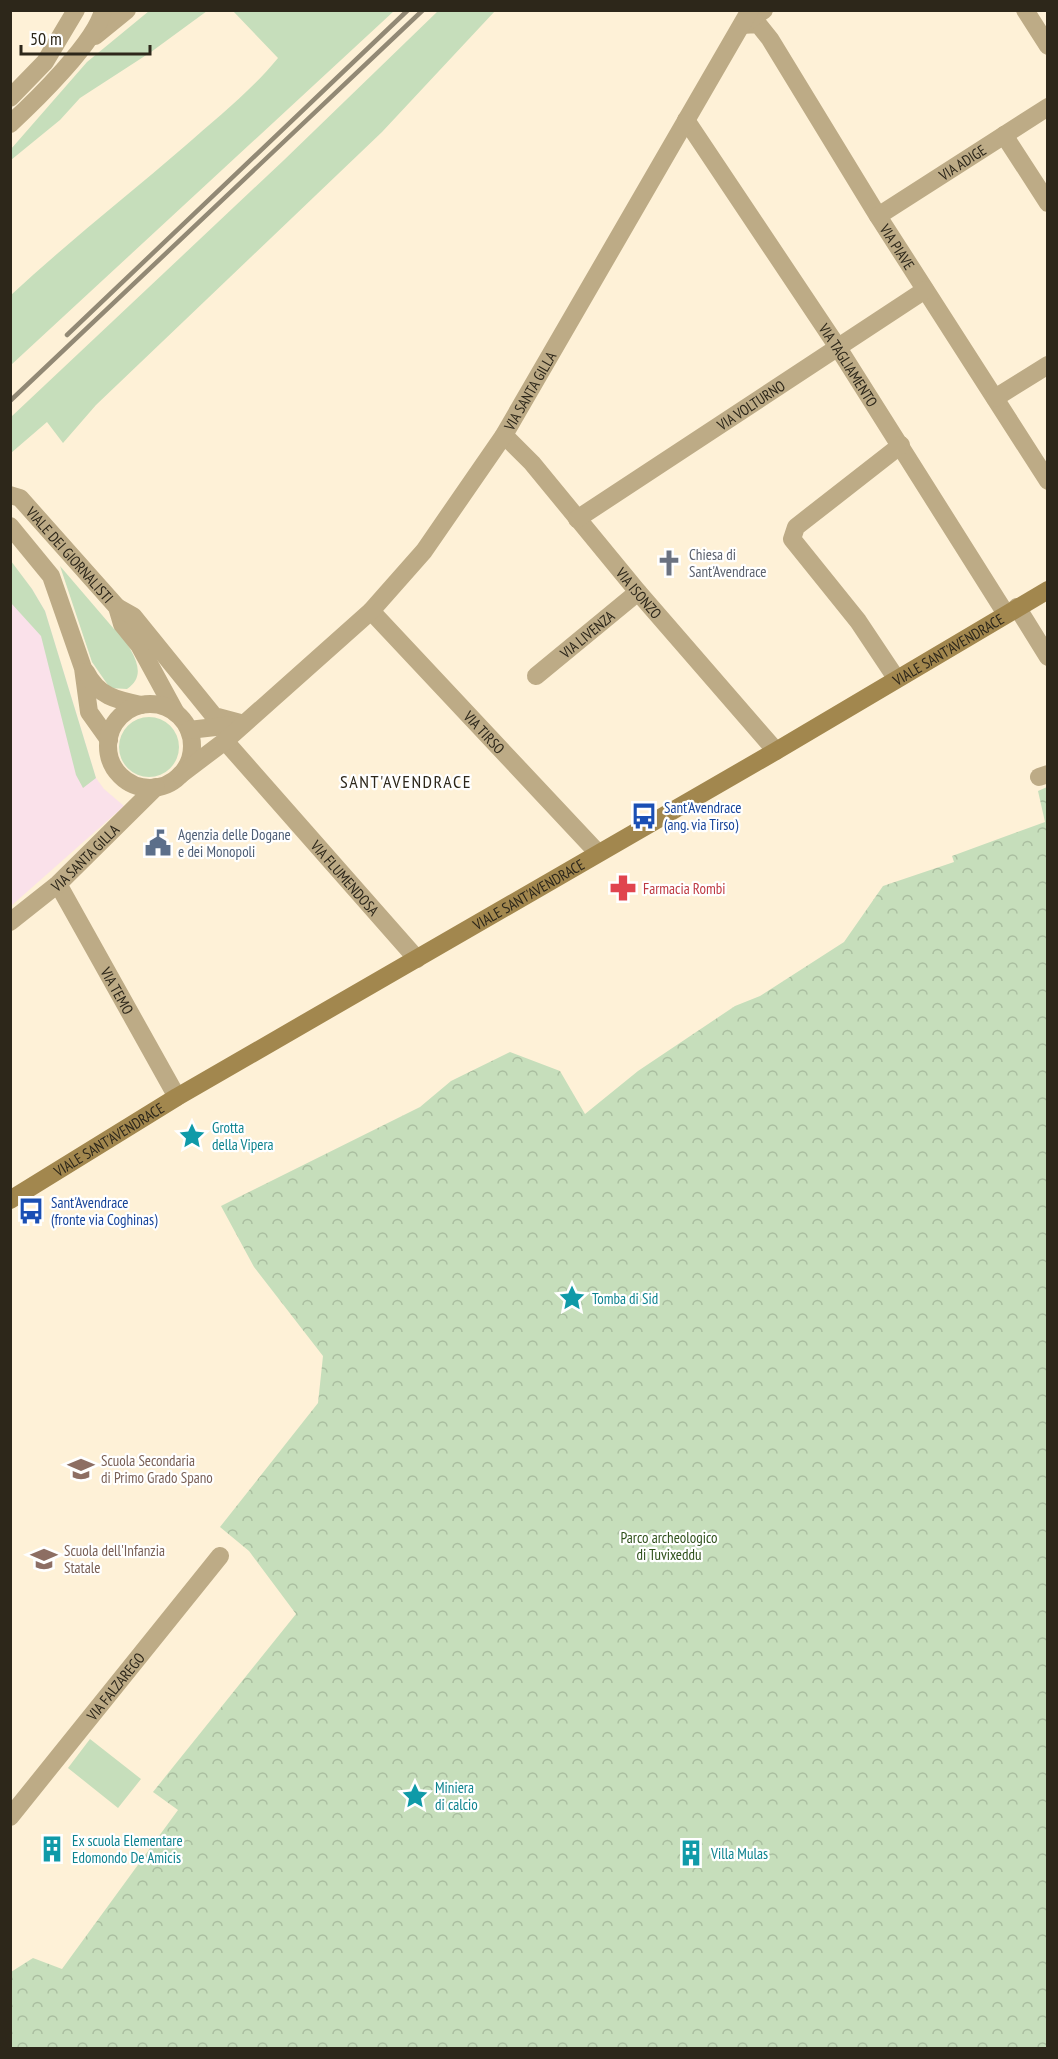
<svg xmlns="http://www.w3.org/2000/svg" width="1058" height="2059" font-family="'PT Sans Narrow',sans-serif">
<defs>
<pattern id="park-crowns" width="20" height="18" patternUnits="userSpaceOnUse" patternTransform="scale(1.5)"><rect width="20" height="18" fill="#c6debb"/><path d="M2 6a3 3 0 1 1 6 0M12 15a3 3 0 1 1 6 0" fill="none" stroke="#aabea0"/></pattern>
</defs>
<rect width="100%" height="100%" fill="#fef1d7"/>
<path fill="#fae1ea" d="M10,561L32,589L45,611L96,778L104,789L124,806L11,906Z"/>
<path fill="#c6debb" d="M149,11H207L151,52L80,98L60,120L11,160V149L87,62Z
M233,11H394L11,365V295C67,243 127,196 185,146C217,118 251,91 278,58Z
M438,11H495L382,132L96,405L63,443L47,422L11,453V417L284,160Z
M11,561L32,589L45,611L96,778L83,788L76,775L41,636L11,603Z
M60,566L114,629L119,630C129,649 151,673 127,689L110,688L92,662Z
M119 747a30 30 0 1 1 60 0a30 30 0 1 1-60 0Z
M90,1739L141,1779L118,1808L68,1768Z"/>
<path fill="url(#park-crowns)" d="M1047,787V2048H11V1972L33,1958L62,1969L178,1810L153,1792L296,1614L249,1551L220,1527L318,1403L323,1356L254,1267L221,1206L420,1107L451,1081L510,1052L560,1071L585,1114L638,1071L735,1006L760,996L844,942L883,886L954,862L952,856L1045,822L1038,791Z"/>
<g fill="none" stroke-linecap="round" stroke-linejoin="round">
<g stroke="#bdab86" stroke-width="18">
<path d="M1025,10L1048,46"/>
<path id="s1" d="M742,25L758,24L770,39L878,216L1048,481"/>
<path d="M742,25L764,10"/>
<path d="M95,36L127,10"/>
<path d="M10,98L45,62L76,10"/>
<path id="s2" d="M686,120L837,346L1006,614"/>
<path d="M10,124C34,102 97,41 103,10"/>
<path d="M1004,135L1048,203"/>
<path id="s3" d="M878,216L1048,107"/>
<path d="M995,398L1048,365"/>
<path id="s4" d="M504,435L532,463L638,592L776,751"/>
<path id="s5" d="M10,495L20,498L117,607L122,624L139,645L176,713"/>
<path id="s6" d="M577,519L925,290"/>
<path d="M10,526L51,576L83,668L89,712L109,740"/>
<path d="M1017,607L1048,657"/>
<path id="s7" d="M371,611L598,853"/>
<path d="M86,672C98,696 116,700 141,705"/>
<path id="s8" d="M536,676L638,592"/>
<path d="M896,678L858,621L792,539L796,527L901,445"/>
<path id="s9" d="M225,741L417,959"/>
<path d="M1039,777L1048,774"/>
<path id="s10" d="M58,884L177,1097"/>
<path id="s11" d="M10,1817L220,1556"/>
</g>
<g stroke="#bdab86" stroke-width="18">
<path d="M117,607L133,616L214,716L244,724"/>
<circle cx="150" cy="746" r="42"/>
<path d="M189,730L233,725"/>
<path id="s12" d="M180,775L225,741L371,611L424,551L504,435L750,10"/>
<path id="s13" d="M10,922L58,884L156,787"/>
</g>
<path stroke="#a2874e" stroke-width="18" id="s14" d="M10,1200L177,1097L776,751L1048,590"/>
<path stroke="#928975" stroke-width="4.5" d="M67,335L408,10
M10,401L423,10"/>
</g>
<defs>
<g id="church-bare" transform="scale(2.07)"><path d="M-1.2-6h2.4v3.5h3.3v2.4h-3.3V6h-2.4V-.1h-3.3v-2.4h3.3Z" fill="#6b7280" stroke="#fff" stroke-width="2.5" paint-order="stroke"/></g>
<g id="bus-bare" transform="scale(2.07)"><path d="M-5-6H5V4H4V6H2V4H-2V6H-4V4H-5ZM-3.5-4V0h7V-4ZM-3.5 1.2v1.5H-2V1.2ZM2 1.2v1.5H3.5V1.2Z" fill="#1a4fb4" stroke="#fff" stroke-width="2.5" paint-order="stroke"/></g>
<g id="civic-bare" transform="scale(2.07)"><path d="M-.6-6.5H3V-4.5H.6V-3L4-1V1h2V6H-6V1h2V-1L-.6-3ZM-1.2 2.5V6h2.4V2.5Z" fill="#5c6f8a" stroke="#fff" stroke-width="2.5" paint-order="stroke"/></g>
<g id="pharmacy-bare" transform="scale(2.07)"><path d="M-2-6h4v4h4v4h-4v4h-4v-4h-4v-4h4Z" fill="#e0444e" stroke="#fff" stroke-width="2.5" paint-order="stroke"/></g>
<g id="sight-bare" transform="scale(2.07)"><path d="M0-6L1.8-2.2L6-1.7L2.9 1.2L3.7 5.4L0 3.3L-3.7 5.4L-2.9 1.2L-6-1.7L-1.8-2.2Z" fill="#0f9aa8" stroke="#fff" stroke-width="2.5" paint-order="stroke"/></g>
<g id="school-bare" transform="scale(2.07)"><path d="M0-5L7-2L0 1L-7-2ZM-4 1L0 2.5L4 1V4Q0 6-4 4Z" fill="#8d6e63" stroke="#fff" stroke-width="2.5" paint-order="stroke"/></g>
<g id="building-bare" transform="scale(2.07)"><path d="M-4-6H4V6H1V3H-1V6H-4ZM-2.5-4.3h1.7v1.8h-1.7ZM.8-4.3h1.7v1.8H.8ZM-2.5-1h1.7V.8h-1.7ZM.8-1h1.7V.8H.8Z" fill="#0f9aa8" stroke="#fff" stroke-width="2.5" paint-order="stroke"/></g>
</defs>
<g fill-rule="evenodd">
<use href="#church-bare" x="669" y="563"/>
<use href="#bus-bare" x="644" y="816"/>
<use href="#civic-bare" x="158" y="843"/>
<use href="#pharmacy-bare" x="623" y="888"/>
<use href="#sight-bare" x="192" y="1136"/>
<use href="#bus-bare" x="31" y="1211"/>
<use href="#sight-bare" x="572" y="1298"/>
<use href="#school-bare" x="81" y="1469"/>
<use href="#school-bare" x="44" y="1559"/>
<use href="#sight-bare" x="415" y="1796"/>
<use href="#building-bare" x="52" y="1849"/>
<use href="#building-bare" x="691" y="1853"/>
</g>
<g text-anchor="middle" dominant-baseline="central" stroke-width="4.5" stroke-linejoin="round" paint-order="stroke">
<g font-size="15" fill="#2d271a" stroke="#fff">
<text stroke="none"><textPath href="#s3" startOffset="100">VIA ADIGE</textPath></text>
<text stroke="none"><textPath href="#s1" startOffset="279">VIA PIAVE</textPath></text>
<text stroke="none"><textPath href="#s2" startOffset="294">VIA TAGLIAMENTO</textPath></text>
<text stroke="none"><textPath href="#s12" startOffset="524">VIA SANTA GILLA</textPath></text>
<text stroke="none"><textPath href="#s6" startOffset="208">VIA VOLTURNO</textPath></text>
<text stroke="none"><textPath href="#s5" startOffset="86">VIALE DEI GIORNALISTI</textPath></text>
<text stroke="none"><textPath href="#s4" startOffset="208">VIA ISONZO</textPath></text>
<text stroke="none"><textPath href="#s8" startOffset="66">VIA LIVENZA</textPath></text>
<text stroke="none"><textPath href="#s14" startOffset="1088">VIALE SANT'AVENDRACE</textPath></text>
<text stroke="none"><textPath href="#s7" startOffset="166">VIA TIRSO</textPath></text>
<text stroke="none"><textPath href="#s13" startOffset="99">VIA SANTA GILLA</textPath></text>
<text stroke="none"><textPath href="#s9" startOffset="182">VIA FLUMENDOSA</textPath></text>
<text stroke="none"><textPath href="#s14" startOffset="602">VIALE SANT'AVENDRACE</textPath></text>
<text stroke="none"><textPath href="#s10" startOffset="122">VIA TEMO</textPath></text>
<text stroke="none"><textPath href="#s14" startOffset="116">VIALE SANT'AVENDRACE</textPath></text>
<text stroke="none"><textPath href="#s11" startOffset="168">VIA FALZAREGO</textPath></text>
</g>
<g font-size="15" fill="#5b616d" stroke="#fff" text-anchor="start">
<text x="689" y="554">Chiesa di<tspan x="689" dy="17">Sant'Avendrace</tspan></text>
</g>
<g font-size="15" fill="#164399" stroke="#fff" text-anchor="start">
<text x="664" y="807">Sant'Avendrace<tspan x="664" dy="17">(ang. via Tirso)</tspan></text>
<text x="51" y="1202">Sant'Avendrace<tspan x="51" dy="17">(fronte via Coghinas)</tspan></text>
</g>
<g font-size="15" fill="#4e5e75" stroke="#fff" text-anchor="start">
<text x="178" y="834">Agenzia delle Dogane<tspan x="178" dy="17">e dei Monopoli</tspan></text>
</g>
<g font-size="15" fill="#be3a42" stroke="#fff" text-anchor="start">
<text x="643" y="888">Farmacia Rombi</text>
</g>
<g font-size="15" fill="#0d838f" stroke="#fff" text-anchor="start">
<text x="212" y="1127">Grotta<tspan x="212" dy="17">della Vipera</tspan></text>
<text x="592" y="1298">Tomba di Sid</text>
<text x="435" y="1787">Miniera<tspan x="435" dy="17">di calcio</tspan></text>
<text x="72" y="1840">Ex scuola Elementare<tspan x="72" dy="17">Edomondo De Amicis</tspan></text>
<text x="711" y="1853">Villa Mulas</text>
</g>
<g font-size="15" fill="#785e54" stroke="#fff" text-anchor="start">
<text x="101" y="1460">Scuola Secondaria<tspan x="101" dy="17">di Primo Grado Spano</tspan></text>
<text x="64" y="1550">Scuola dell'Infanzia<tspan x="64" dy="17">Statale</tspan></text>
</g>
<g font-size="15" fill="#2f511b" stroke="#fff">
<text x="669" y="1537">Parco archeologico<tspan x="669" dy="17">di Tuvixeddu</tspan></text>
</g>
<g font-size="18" letter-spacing="1.5" fill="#2d271a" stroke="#fff">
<text x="406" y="781">SANT'AVENDRACE</text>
</g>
</g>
<rect width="1058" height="2059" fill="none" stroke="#2d271a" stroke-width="24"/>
<path d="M21 45v9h129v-9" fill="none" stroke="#2d271a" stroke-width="3"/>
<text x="30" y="45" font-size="18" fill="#2d271a" stroke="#ffffff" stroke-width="4.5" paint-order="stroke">50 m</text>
</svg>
